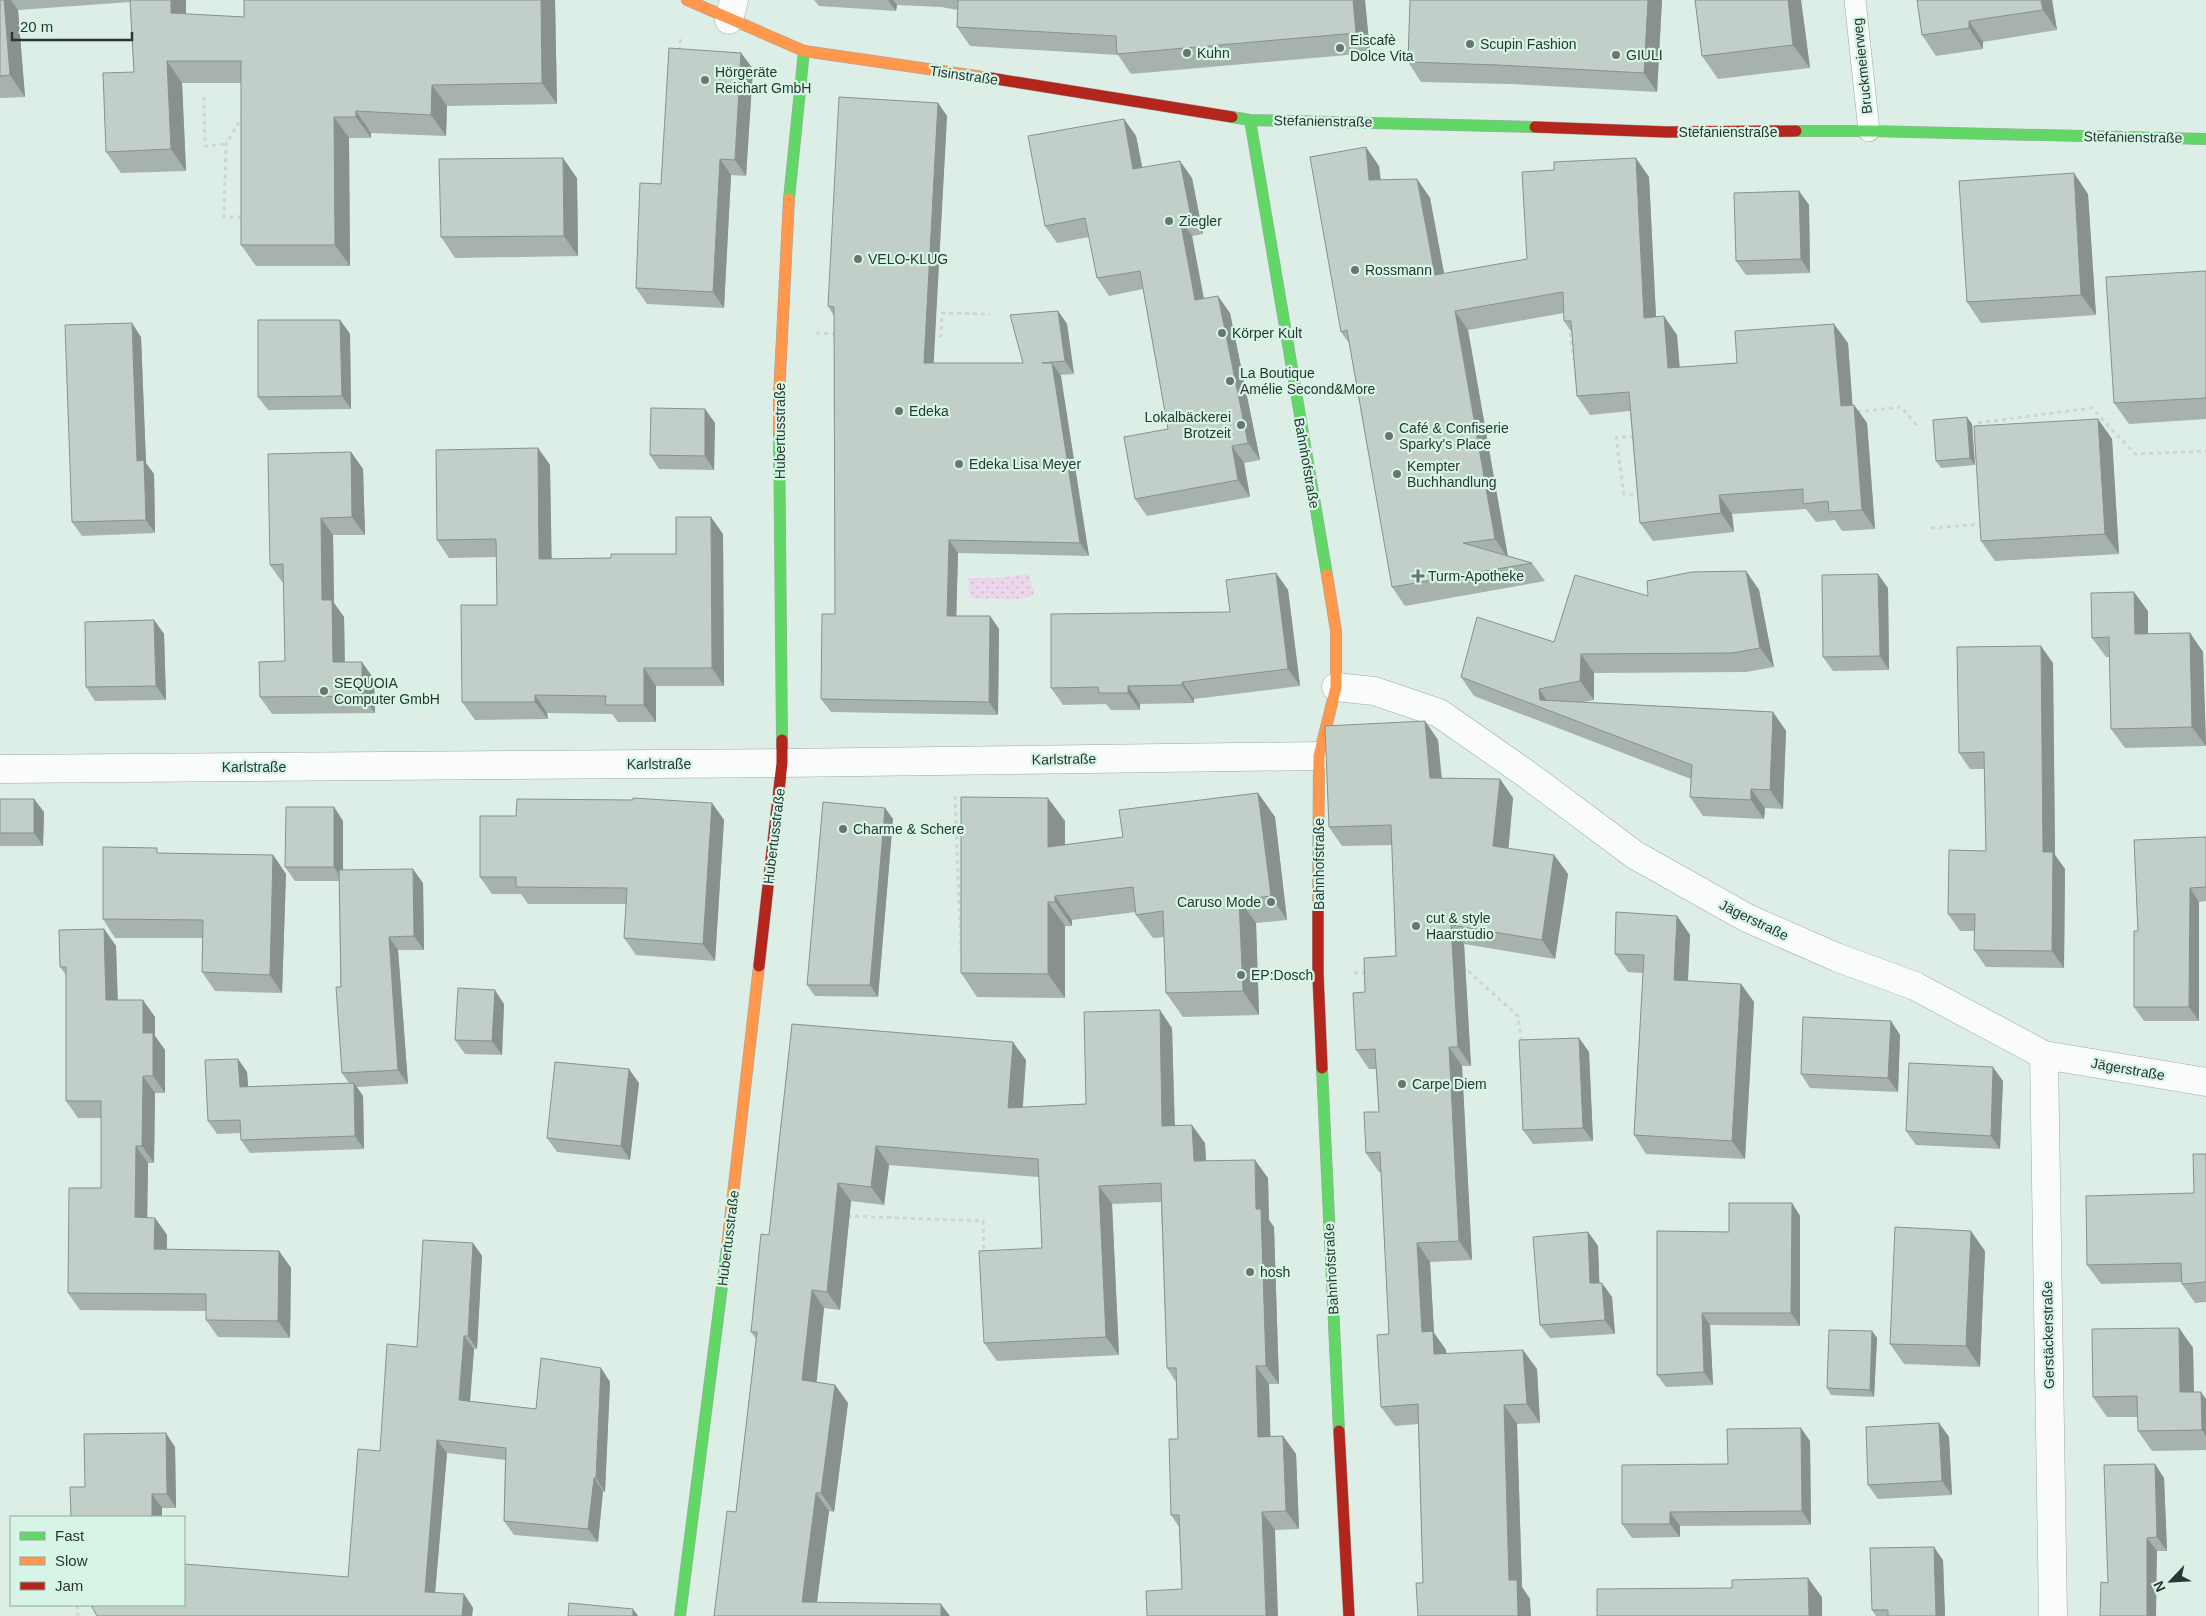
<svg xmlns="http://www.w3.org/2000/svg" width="2206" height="1616" font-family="Arial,sans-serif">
<defs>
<pattern id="grass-dots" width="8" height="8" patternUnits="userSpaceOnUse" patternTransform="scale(1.25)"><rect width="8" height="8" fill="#ebd6ec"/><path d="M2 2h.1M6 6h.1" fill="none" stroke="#cab8cb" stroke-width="1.8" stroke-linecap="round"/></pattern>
</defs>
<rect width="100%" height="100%" fill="#ddeee6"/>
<path fill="url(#grass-dots)" d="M1029,574L1034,595L1020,599L970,598L968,578H999Z"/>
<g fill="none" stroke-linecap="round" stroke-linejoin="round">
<g stroke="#9daaa4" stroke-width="22">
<path id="lane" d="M1855,0L1869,131"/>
</g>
<g stroke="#9daaa4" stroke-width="29">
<path id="street" d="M729,20L734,0
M1336,687L1374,691L1439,713L1525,773L1635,855L1747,918L1836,957L1915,986L2044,1055L2206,1082
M0,769L782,763L1319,756
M2044,1055L2053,1616"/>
</g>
<g stroke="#9daaa4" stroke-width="12">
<path id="fast" d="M1232,117L1250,120L1535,127
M1250,120L1327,575
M1796,131H1869L2206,139
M789,199L804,51
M779,430L782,740
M1322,1068L1339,1431
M680,1616L727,1247"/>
</g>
<g stroke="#9daaa4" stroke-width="12">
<path id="slow" d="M687,0L804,51L990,78
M779,430V396L789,199
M1318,909L1319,756L1336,687V631L1327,575
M727,1247L759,966"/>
</g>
<g stroke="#9daaa4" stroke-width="12">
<path id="jam" d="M990,78L1232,117
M1535,127L1667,132L1796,131
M1318,909V975L1322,1068
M759,966L782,763V740
M1339,1431L1349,1616"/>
</g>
<path stroke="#d0d5d3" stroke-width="3" stroke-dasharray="4 4" stroke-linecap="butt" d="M679,51L681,35
M204,97L205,146L226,144
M243,115L226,144L224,217H243
M1569,325L1577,383
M816,333L837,334
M931,336H941L942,313L990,314
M1857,412L1901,407L1919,428
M1976,429V423L2092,408L2135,454L2206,451
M1634,436L1616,438L1624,494L1640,496
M1931,528L1983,524
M955,796L961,952
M1461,969H1466L1518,1016L1522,1044
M1354,973H1368
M847,1216L983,1221L984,1253
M77,1605L78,1616"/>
<use href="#lane" stroke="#fafcfb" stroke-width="21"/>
<use href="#street" stroke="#fafcfb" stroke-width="28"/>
<use href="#fast" stroke="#63d668" stroke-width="11"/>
<use href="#slow" stroke="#ff974d" stroke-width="11"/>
<use href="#jam" stroke="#b3261e" stroke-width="11"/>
</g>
<path fill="#a7b2ad" d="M0,0H186V14L244,17V0H555L557,104L447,106L446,136L371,133V138H349L350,266H256L241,245V83H182L186,171L121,173L106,152L134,72L130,2L18,10L25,97L0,98Z
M814,0H1365L1370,53L1131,74L1118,55L970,46L957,27L958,10L941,7L897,5L896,11L819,6Z
M1410,0H1662L1657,92L1511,84L1421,82L1408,62Z
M1695,0H1801L1810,68L1718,79L1702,56Z
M1917,0H2052L2057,30L1983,42V49L1936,56L1922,35Z
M741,53L753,69L746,176L731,175L724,308L647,304L636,288L661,184Z
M938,103L947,116L933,363H1023L1058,311L1067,324L1074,374L1060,375L1089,556L958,553L956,616H990L999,629L998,715L831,712L821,699L835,614L834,316L828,306Z
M1124,119L1136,136L1142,167L1192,178L1203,234L1192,236L1204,298L1230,313L1260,460L1244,463L1250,497L1147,516L1135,499L1168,429L1143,289L1109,296L1097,278L1089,237L1057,243L1045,226Z
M1379,166L1381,180L1417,179L1430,198L1444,274L1527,259L1649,177L1656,317L1677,335L1680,368L1737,363L1848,343L1852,405H1854L1867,423L1875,529L1842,531L1835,520L1816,522L1806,509L1732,514L1734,532L1653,541L1640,523L1630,411L1590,415L1577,396L1572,333L1564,321V313L1468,330L1508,556L1532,563L1545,581L1405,606L1392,587L1349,343L1341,332Z
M577,178L578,256L455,258L441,237Z
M1799,191L1809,205L1810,273L1746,275L1736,261Z
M2088,194L2096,315L1981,323L1967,302Z
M2206,271V419L2129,424L2114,403Z
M340,320L350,334L351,409L268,410L258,397Z
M141,337L146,463L154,474L155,533L82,536L72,522Z
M705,409L715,423L714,470L659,469L650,455Z
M2098,419L2112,439L2119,554L1995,561L1981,541Z
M1972,424L1975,465L1941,468L1936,461Z
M538,448L550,465L551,559L611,558L676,554L723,534L724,686H656V722H618L612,714L547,713L548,719L475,720L462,702L497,605V557L449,558L437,540Z
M351,452L363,469L365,535H333L334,603L344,617L345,662L374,679L375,713L272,714L260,697L285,661L284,582H282L270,565Z
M1746,571L1759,590L1774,667L1746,672L1594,673V700L1583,702L1773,712L1786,731L1783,809L1765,808L1764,819L1703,816L1690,797L1691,779L1474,696L1461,677L1554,642L1648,596Z
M1276,573L1288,590L1300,686L1194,699V703L1140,704V710H1111L1106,704L1063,705L1051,688L1230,612Z
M1888,588L1889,670L1833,671L1823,657Z
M2148,611V634L2190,633L2203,652L2206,746L2125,748L2111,729L2110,657H2106L2092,638Z
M154,620L164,634L166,700L95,701L86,687Z
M2053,663L2055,855L2065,869L2064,968L1986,967L1974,950L1975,931H1960L1948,914L1986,851L1984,769H1970L1959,753Z
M1425,721L1438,740L1442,778L1500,779L1513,798L1508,848L1554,855L1568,874L1555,959L1464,944L1471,1066H1462L1472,1260L1430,1262L1434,1333L1446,1350V1354L1537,1369L1540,1423L1517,1424L1522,1587L1530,1599L1423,1583L1418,1424L1395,1426L1381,1407L1389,1334L1381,1172H1379L1366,1153L1379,1112L1376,1069H1369L1356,1050L1365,992L1396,956L1392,845L1342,846L1329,827Z
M1258,793L1275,817L1287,920L1256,923L1259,1015L1183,1017L1166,993L1164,937L1153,938L1136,915V912L1072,920V926H1065V998L977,997L961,973L1065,821V845L1123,837Z
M0,799H34L44,812L43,846H0Z
M712,803L724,820L715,961L636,955L624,938L626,904H528L521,894H492L480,877L516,816Z
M334,807L343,821V870L423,883L424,950H398L408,1084L357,1087L363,1096L364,1149L250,1153L241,1140V1133L217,1134L208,1121L238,1059L247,1072L248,1087L349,1083L342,1073L339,881H295L285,867Z
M885,808L893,819L878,997L815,996L807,985Z
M2206,837V901L2199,902V1021H2144L2134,1007L2138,931Z
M161,853L273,855L286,874L282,993L215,991L202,972L203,938H115L103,919Z
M1677,916L1690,935L1688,981L1741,984L1754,1002L1745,1159L1646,1154L1634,1135L1643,973L1628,972L1615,954Z
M104,929L116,946L118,1000L155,1017V1036L165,1050V1093H155L154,1163H148L147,1218H155L167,1235V1250L279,1251L291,1268L290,1338L218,1337L206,1320V1311L80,1310L68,1293L101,1188V1118H78L66,1101V975L60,967Z
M504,1004L502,1055L465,1054L455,1040Z
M1891,1021L1900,1035L1898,1092L1810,1088L1801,1074Z
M792,1024L1026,1060L1023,1107L1086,1104L1172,1028L1175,1126L1205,1143L1206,1161L1268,1178L1269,1220L1274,1227L1279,1384H1269L1270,1436H1283L1296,1454L1299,1529L1275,1530L1182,1589L1179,1527L1171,1515L1178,1439L1176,1382L1167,1368L1161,1202L1112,1204L1119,1355L997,1361L984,1343L1042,1248L1039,1177L889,1165L884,1205L851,1201L840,1310L824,1308L816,1382L835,1385L848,1403L834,1512L829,1511L817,1602L714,1616L736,1512L756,1339L751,1332L769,1235Z
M1579,1038L1589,1052L1593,1141L1533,1144L1523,1130Z
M2003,1081L2000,1149L1916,1145L1906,1131Z
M639,1083L630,1160L557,1152L547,1138Z
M2206,1154V1302L2195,1303L2182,1284V1282L2101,1284L2087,1265L2194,1193Z
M1792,1203L1800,1216V1326L1710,1325L1713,1385L1666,1387L1657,1375L1729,1232Z
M1588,1232L1598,1246L1599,1283L1612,1297L1615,1334L1550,1338L1540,1325Z
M473,1243L482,1256L477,1349H474L470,1401L536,1409L601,1368L610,1382L605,1492L603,1491L598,1542L514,1535L504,1521L505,1460L447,1453L435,1593L464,1594L473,1608L472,1616H97L348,1577L380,1451L417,1347Z
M1985,1251L1980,1367L1904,1364L1890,1344Z
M2179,1328L2193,1348L2194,1392L2206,1399V1450L2152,1451L2138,1431V1417H2107L2093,1397Z
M1872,1331L1877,1338L1874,1397L1831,1395L1827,1388Z
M1939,1423L1949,1437L1952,1495L1878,1499L1868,1485Z
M1810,1441L1811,1525L1680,1526V1537L1632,1538L1622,1524L1728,1464Z
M175,1447L176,1508H162L85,1487Z
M2164,1478L2167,1551H2157L2108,1583Z
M1943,1560L1945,1616H1876L1872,1610Z"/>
<path fill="#88918d" d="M4,0H11L18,10L25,97L10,75Z
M171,0H186V34L171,13Z
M541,0H555L557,104L542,83Z
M888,0H893L897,5L896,11Z
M1353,0H1365L1370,53L1356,33Z
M1648,0H1662L1657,92L1644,73Z
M1788,0H1801L1810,68L1793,45Z
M2041,0H2052L2057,30L2043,10Z
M1969,21L1983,42V49L1969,28Z
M741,53L753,69L746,176L735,160Z
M167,61L182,83L186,171L171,149Z
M432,85L447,106L446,136L431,115Z
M938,103L947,116L933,376L924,363Z
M356,111L371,133V138L356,117Z
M334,117L349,138L350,266L335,245Z
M1124,119L1136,136L1146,186L1133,169Z
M1366,147L1379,166L1382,199L1369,180Z
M563,158L577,178L578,256L564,236Z
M1636,158L1649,177L1657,337L1644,318Z
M720,159L731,175L724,308L713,292Z
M1180,161L1192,178L1203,234L1191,217Z
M2074,173L2088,194L2096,315L2081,295Z
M1417,179L1430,198L1448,294L1435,275Z
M1799,191L1809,205L1810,273L1801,259Z
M1180,219L1192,236L1207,317L1195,300Z
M1218,296L1230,313L1260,460L1248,443Z
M1058,311L1067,324L1074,374L1065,361Z
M1455,311L1468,330L1508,558L1495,539Z
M1664,316L1677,335L1681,387L1668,368Z
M340,320L350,334L351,409L342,396Z
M132,323L141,337L146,463L154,474L155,533L146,520L137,461Z
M1834,324L1848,343L1854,424L1841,406Z
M1052,363L1061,376L1089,556L1080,543Z
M1854,405L1867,423L1875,529L1862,510Z
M705,409L715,423L714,470L705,456Z
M1967,417L1972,424L1975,465L1970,458Z
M2098,419L2112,439L2119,554L2105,534Z
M1232,446L1244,463L1250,497L1238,480Z
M538,448L550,465L552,576L539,559Z
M351,452L363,469L365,535L352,517Z
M1719,495L1732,514L1734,532L1721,513Z
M711,517L723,534L724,686L712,668Z
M321,518L333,535L334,603L344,617L345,679L333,662L322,600Z
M949,540L958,553L956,629L947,616Z
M1746,571L1759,590L1774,667L1760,648Z
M1276,573L1288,590L1300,686L1288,669Z
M1878,574L1888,588L1889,670L1880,656Z
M2134,592L2148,611V654L2135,634Z
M990,616L999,629L998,715L989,702Z
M154,620L164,634L166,700L156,686Z
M2190,633L2203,652L2206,746L2192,727Z
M2041,646L2053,663L2055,855L2065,869L2064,968L2052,951L2043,852Z
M1581,654L1594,673V700L1580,681Z
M362,662L374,679L375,713L362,696Z
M644,668L656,686V722L644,705Z
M1182,682L1194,699V703L1182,685Z
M1128,686L1140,704V710L1128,693Z
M1539,689L1552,708L1540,700Z
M535,695L547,713L548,719L535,702Z
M1773,712L1786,731L1783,809L1770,790Z
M1425,721L1438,740L1443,797L1430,778Z
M1500,779L1513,798L1507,865L1493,846Z
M1751,789L1765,808L1764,819L1751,800Z
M1258,793L1275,817L1287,920L1271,896Z
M1048,798L1065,821V871L1048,847Z
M34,799L44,812L43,846L34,833Z
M712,803L724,820L715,961L703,944Z
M334,807L343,821V881L334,867Z
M885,808L893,819L878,997L870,985Z
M273,855L286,874L282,993L270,975Z
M1554,855L1568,874L1555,959L1542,940Z
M413,869L423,883L424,950L414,936Z
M2190,888L2199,902V1021L2189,1007Z
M1055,896L1072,920V926L1055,902Z
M1239,900L1256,923L1259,1015L1243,991Z
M1048,902L1065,926V998L1048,974Z
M1677,916L1690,935L1687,998L1674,980Z
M1451,925L1464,944L1471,1066L1458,1047Z
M104,929L116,946L118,1017L106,1000Z
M389,937L398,950L408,1084L398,1070Z
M1741,984L1754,1002L1745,1159L1732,1141Z
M495,990L504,1004L502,1055L492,1041Z
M143,1000L155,1017V1036L165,1050V1093L153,1076L143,1033Z
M1160,1010L1172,1028L1175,1144L1162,1126Z
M1891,1021L1900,1035L1898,1092L1888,1078Z
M1579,1038L1589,1052L1593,1141L1583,1128Z
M1013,1042L1026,1060L1021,1126L1008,1108Z
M1449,1047L1462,1066L1472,1260L1459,1241Z
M238,1059L247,1072L249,1100L240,1087Z
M1993,1067L2003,1081L2000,1149L1991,1136Z
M629,1069L639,1083L630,1160L621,1146Z
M143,1076L155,1093L154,1163L142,1146Z
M354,1083L363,1096L364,1149L355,1136Z
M1192,1125L1205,1143L1207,1179L1194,1161Z
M136,1146L148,1163L147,1235L135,1217Z
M876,1146L889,1165L884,1205L871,1187Z
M1255,1160L1268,1178L1269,1220L1274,1227L1279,1384L1266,1366L1256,1209Z
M838,1183L851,1201L840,1310L827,1292Z
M1099,1186L1112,1204L1119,1355L1106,1337Z
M1792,1203L1800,1216V1326L1791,1313Z
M155,1218L167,1235L166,1267L154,1249Z
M1971,1231L1985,1251L1980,1367L1966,1346Z
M1588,1232L1598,1246L1600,1297L1590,1283Z
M473,1243L482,1256L477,1349L468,1336Z
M1417,1243L1430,1262L1434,1333L1446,1350L1448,1373L1434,1354L1422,1332Z
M279,1251L291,1268L290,1338L278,1321Z
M1602,1283L1612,1297L1615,1334L1605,1320Z
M812,1290L824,1308L815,1399L802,1380Z
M1702,1313L1710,1325L1713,1385L1704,1372Z
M2179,1328L2193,1348L2194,1412L2180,1392Z
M1872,1331L1877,1338L1874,1397L1870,1390Z
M464,1336L474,1349L469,1414L459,1400Z
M1523,1350L1537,1369L1540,1423L1527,1404Z
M1256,1366L1269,1384L1271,1455L1258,1437Z
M601,1368L610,1382L605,1492L596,1478Z
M835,1385L848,1403L834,1512L821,1493Z
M2201,1392L2206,1399V1436L2202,1430Z
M1504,1405L1517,1424L1522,1587L1530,1599L1531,1616H1518L1509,1580Z
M1939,1423L1949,1437L1952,1495L1942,1481Z
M1801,1428L1810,1441L1811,1525L1802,1511Z
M166,1433L175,1447L176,1508L167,1494Z
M1283,1436L1296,1454L1299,1529L1286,1511Z
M437,1440L447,1453L434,1606L425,1592Z
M2155,1464L2164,1478L2167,1551L2157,1537Z
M594,1478L603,1491L598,1542L588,1529Z
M816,1493L829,1511L815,1616L802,1602Z
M152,1494L162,1508V1517H152Z
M1262,1512L1275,1530L1278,1616H1266Z
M1670,1512L1680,1526V1537L1670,1524Z
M2147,1538L2157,1551L2156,1616H2147Z
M1934,1547L1943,1560L1945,1616H1936Z
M1808,1578L1822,1597V1616H1809Z
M464,1594L473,1608L472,1616H462Z
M941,1604L950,1616H941Z
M633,1609L638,1616H633Z"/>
<path fill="#c2cfc9" stroke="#88918d" d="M0,0H4L10,75L0,76Z
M130,0H171V13L244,17V0H541L542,83L432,85L431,115L356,111V117H334L335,245H241V61H167L171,149L106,152L103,73L134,72Z
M958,0H1353L1356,33L1117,54L1116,36L957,27Z
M1410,0H1648L1644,73L1498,65L1408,62Z
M1695,0H1788L1793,45L1702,56Z
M1917,0H2041L2043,10L1969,21V28L1922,35Z
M669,48L741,53L735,160L720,159L713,292L636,288L640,183L661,184Z
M839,97L938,103L924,363H1023L1010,315L1058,311L1065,361L1042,363H1052L1080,543L949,540L947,616H990L989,702L821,699L822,614H835L834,307L828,306Z
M1124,119L1133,169L1180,161L1191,217L1180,219L1195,300L1218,296L1248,443L1232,446L1238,480L1135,499L1124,437L1168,429L1140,271L1097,278L1085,218L1045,226L1028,136Z
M1366,147L1369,180L1417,179L1435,275L1527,259L1522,172L1554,170V162L1636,158L1644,318L1664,316L1668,368L1737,363L1735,331L1834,324L1841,406L1854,405L1862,510L1829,512L1828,501L1803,504V489L1719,495L1721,513L1640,523L1629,392L1577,396L1571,321H1564L1563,292L1455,311L1495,539L1463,543L1532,563L1392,587L1347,330L1341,332L1310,157Z
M563,158L564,236L441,237L439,159Z
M2074,173L2081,295L1967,302L1959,181Z
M1799,191L1801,259L1736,261L1734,193Z
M2206,271V398L2114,403L2106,277Z
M258,320H340L342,396L258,397Z
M132,323L137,461L144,460L146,520L72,522L65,325Z
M651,408L705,409V456L650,455Z
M1967,417L1970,458L1936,461L1933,420Z
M2098,419L2105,534L1981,541L1974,426Z
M538,448L539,559L611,558V554H676V517H711L712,668H644V705H605L606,696L535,695V702H462L461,605H497L496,539L437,540L436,450Z
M351,452L352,517L321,518L322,600H332L333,662H362V696L260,697L259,662L285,661L283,564L270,565L268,454Z
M1746,571L1760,648L1732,653L1581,654L1580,681L1539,689L1540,700L1773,712L1770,790L1751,789V800L1690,797L1692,765L1461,677L1477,617L1554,642L1575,575L1648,596L1647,581L1692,572Z
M1276,573L1288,669L1182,682V685L1128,686V693H1099L1098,687L1051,688V614L1230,612L1226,580Z
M1878,574L1880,656L1823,657L1822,575Z
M2134,592L2135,634L2190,633L2192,727L2111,729L2109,637L2092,638L2091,593Z
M154,620L156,686L86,687L85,622Z
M2041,646L2043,852H2053L2052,951L1974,950L1975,914H1948L1949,850L1986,851L1984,752L1959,753L1957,647Z
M1425,721L1430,778L1500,779L1493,846L1554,855L1542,940L1451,925L1458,1047H1449L1459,1241L1417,1243L1422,1332L1433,1331L1434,1354L1523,1350L1527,1404L1504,1405L1509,1580H1517L1518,1616H1418L1416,1583H1423L1418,1404L1381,1407L1377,1335L1389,1334L1380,1152L1366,1153L1364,1112H1379L1375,1049L1356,1050L1353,993L1365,992L1364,958L1396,956L1391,825L1329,827L1325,726Z
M1258,793L1271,896L1239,900L1243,991L1166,993L1163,911L1136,915L1133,887L1055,896V902H1048V974L961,973V797L1048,798V847L1123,837L1119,810Z
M633,798L712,803L703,944L624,938L627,888L516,887V877H480V816H516L517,799L633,800Z
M0,799H34V833H0Z
M823,802L885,808L870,985H807Z
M286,807H334V867H285Z
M2206,837V887L2190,888L2189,1007H2134V931H2138L2134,840Z
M103,847L157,848V853L273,855L270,975L202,972L203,920L103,919Z
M413,869L414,936L389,937L398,1070L342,1073L336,987H341L339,870Z
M1616,912L1677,916L1674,980L1741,984L1732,1141L1634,1135L1644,955L1615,954Z
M104,929L106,1000H143V1033H153V1076H143L142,1146H136L135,1217L155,1218L154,1249L279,1251L278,1321L206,1320V1294L68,1293L69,1188H101V1101H66V967H60L59,930Z
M458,988L495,990L492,1041L455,1040Z
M1160,1010L1162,1126L1192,1125L1194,1161L1255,1160L1256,1209H1261L1266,1366H1256L1258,1437L1283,1436L1286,1511L1262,1512L1266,1616H1147L1146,1591L1182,1589L1179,1515H1171L1169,1439H1178L1176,1368H1167L1161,1183L1099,1186L1106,1337L984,1343L979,1251L1042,1248L1038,1159L876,1146L871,1187L838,1183L827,1292L812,1290L802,1380L835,1385L821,1493H816L802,1602L941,1604V1616H714L727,1511L736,1512L757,1332H751L761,1234L769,1235L792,1024L1013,1042L1008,1108L1086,1104L1084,1012Z
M1803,1017L1891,1021L1888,1078L1801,1074Z
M1579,1038L1583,1128L1523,1130L1519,1040Z
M238,1059L240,1087L354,1083L355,1136L241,1140L240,1120L208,1121L205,1060Z
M555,1062L629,1069L621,1146L547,1138Z
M1909,1063L1993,1067L1991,1136L1906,1131Z
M2193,1154H2206V1282L2182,1284L2181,1263L2087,1265L2086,1196L2194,1193Z
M1729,1203H1792L1791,1313H1702L1704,1372L1657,1375V1231L1729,1232Z
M1895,1227L1971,1231L1966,1346L1890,1344Z
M1588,1232L1590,1283H1602L1605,1320L1540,1325L1533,1237Z
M423,1240L473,1243L468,1336H464L459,1400L536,1409L541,1358L601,1368L596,1478H594L588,1529L504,1521L506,1448L437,1440L425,1592L464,1594L462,1616H97L91,1605H184V1564L348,1577L358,1449L380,1451L387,1344L417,1347Z
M2179,1328L2180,1392H2201L2202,1430L2138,1431L2137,1396L2093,1397L2092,1329Z
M1829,1330L1872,1331L1870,1390L1827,1388Z
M1939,1423L1942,1481L1868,1485L1866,1427Z
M1801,1428L1802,1511L1670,1512V1524H1622V1465L1728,1464L1727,1429Z
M166,1433L167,1494H152V1517H71L70,1487H85L84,1434Z
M2155,1464L2157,1537L2147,1538V1616H2100L2101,1582L2108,1583L2104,1465Z
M1934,1547L1936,1616H1888V1610H1872L1870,1548Z
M1808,1578L1809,1616H1597V1589L1732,1588V1580Z
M569,1603L633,1609V1616H568Z"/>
<g fill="#697670" stroke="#d6f5e7" stroke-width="2">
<circle cx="1470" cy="44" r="5"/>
<circle cx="1340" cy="48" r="5"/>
<circle cx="1187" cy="53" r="5"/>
<circle cx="1616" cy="55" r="5"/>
<circle cx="705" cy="80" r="5"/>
<circle cx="1169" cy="221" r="5"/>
<circle cx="858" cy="259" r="5"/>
<circle cx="1355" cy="270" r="5"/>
<circle cx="1222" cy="333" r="5"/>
<circle cx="1230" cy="381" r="5"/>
<circle cx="899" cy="411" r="5"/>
<circle cx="1241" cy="425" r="5"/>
<circle cx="1389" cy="436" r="5"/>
<circle cx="959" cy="464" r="5"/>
<circle cx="1397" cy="474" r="5"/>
<path d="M1415.5 568.5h5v5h5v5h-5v5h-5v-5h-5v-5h5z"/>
<circle cx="324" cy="691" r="5"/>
<circle cx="843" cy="829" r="5"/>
<circle cx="1271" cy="902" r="5"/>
<circle cx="1416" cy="926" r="5"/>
<circle cx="1241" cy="975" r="5"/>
<circle cx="1402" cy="1084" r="5"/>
<circle cx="1250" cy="1272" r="5"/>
</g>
<g text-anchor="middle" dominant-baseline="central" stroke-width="4.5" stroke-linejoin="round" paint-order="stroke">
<g font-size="14" fill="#2a3631" stroke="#d6f5e7" text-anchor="start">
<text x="1350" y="40">Eiscafè<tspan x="1350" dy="16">Dolce Vita</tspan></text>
<text x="1480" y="44">Scupin Fashion</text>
<text x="1197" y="53">Kuhn</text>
<text x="1626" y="55">GIULI</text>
<text x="715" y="72">Hörgeräte<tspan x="715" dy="16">Reichart GmbH</tspan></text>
<text x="1179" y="221">Ziegler</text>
<text x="868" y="259">VELO-KLUG</text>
<text x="1365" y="270">Rossmann</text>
<text x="1232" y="333">Körper Kult</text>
<text x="1240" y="373">La Boutique<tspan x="1240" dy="16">Amélie Second&amp;More</tspan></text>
<text x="909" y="411">Edeka</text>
<text x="1231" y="417" text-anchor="end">Lokalbäckerei<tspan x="1231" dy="16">Brotzeit</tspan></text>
<text x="1399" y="428">Café &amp; Confiserie<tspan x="1399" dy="16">Sparky's Place</tspan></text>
<text x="969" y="464">Edeka Lisa Meyer</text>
<text x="1407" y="466">Kempter<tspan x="1407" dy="16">Buchhandlung</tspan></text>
<text x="1428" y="576">Turm-Apotheke</text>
<text x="334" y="683">SEQUOIA<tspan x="334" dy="16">Computer GmbH</tspan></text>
<text x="853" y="829">Charme &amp; Schere</text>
<text x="1261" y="902" text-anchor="end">Caruso Mode</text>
<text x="1426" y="918">cut &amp; style<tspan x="1426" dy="16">Haarstudio</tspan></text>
<text x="1251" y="975">EP:Dosch</text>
<text x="1412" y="1084">Carpe Diem</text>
<text x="1260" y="1272">hosh</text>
</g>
<g font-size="14" fill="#2a3631" stroke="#d6f5e7">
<text transform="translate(1862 66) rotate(-96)">Bruckmeierweg</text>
<text transform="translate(964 75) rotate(8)">Tisinstraße</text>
<text transform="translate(1323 121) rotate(1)">Stefanienstraße</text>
<text x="1728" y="132">Stefanienstraße</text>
<text transform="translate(2133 137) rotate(1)">Stefanienstraße</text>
<text transform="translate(780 431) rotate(-90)">Hubertusstraße</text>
<text transform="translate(1307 463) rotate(80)">Bahnhofstraße</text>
<text transform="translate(1064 759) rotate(-1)">Karlstraße</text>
<text x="659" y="764">Karlstraße</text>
<text x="254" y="767">Karlstraße</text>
<text transform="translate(774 836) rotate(-83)">Hubertusstraße</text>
<text transform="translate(1319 864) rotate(-90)">Bahnhofstraße</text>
<text transform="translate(1754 920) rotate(26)">Jägerstraße</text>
<text transform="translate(2128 1069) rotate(10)">Jägerstraße</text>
<text transform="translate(728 1238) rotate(-83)">Hubertusstraße</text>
<text transform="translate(1331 1269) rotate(-93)">Bahnhofstraße</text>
<text transform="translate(2048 1335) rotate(-91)">Gerstäckerstraße</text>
</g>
</g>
<rect x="10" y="1516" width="175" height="90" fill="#d6f5e7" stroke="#91a99e"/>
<rect x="20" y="1532" width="25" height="8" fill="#63d668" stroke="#91a99e"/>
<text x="55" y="1541" font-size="15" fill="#2a3631">Fast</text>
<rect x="20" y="1557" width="25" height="8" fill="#ff974d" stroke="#91a99e"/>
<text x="55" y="1566" font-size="15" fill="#2a3631">Slow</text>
<rect x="20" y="1582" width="25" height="8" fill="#b3261e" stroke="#91a99e"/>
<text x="55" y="1591" font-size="15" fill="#2a3631">Jam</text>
<g transform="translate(2171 1581) rotate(245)" stroke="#d6f5e7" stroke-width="4" paint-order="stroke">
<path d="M0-4L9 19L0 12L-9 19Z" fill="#2a3631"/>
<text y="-8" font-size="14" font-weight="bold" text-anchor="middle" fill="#2a3631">N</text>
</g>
<path d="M12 32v8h120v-8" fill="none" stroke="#2a3631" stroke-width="2.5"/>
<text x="20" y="32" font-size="15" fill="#2a3631" stroke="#d6f5e7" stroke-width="4" paint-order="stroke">20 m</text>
</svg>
